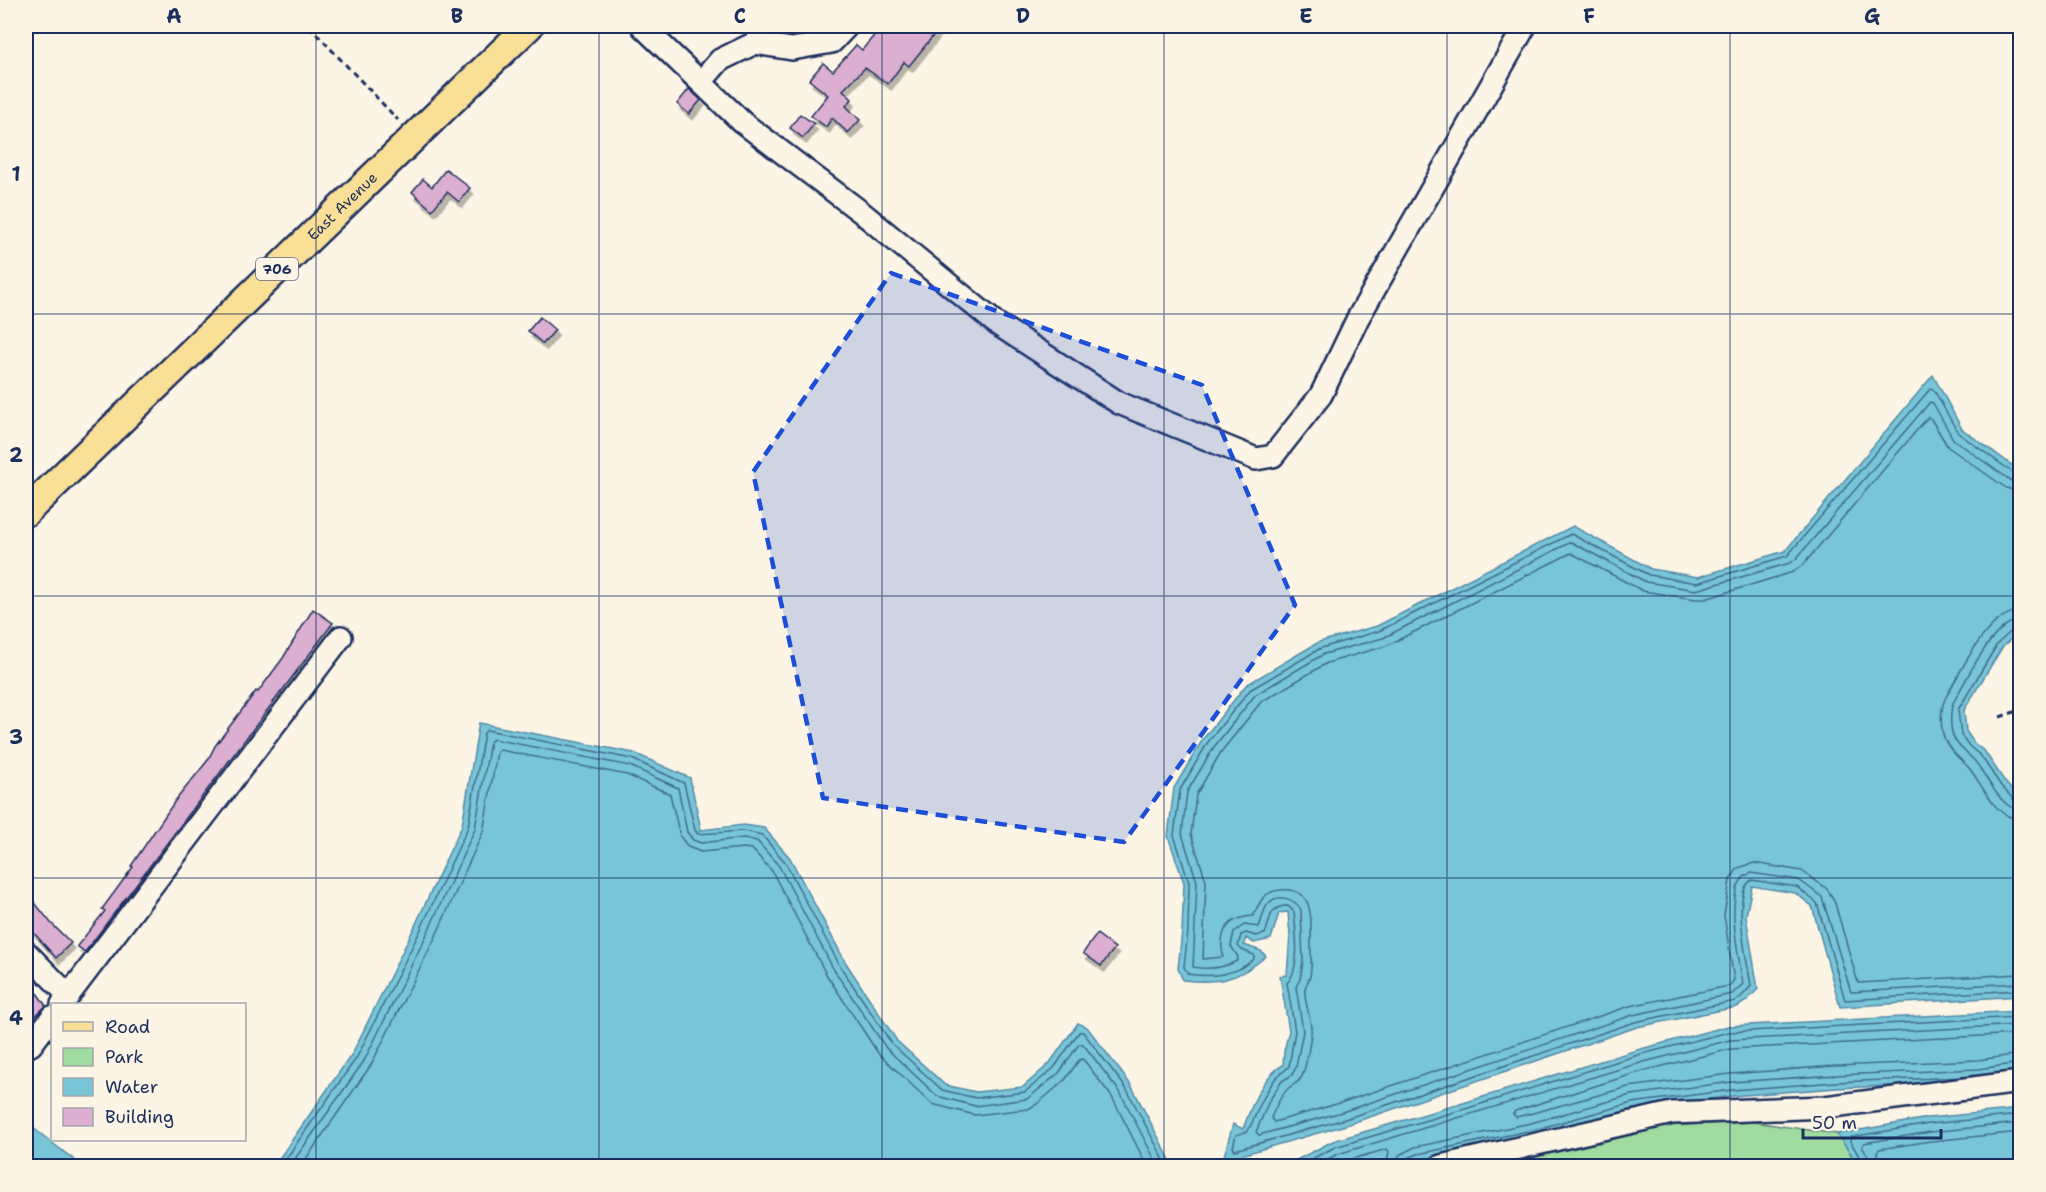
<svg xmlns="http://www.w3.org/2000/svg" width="2046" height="1192" font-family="'Shantell Sans',sans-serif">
<defs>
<filter id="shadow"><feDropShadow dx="3.5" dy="6" stdDeviation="0" flood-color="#0004"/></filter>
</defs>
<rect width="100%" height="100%" fill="#fcf5e5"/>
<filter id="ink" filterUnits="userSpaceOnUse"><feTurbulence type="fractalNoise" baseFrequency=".0167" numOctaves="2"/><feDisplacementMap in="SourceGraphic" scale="12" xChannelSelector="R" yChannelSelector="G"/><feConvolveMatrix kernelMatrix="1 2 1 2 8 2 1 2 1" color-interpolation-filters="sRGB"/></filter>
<g filter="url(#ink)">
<path fill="#a0dba0" stroke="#5e857f" stroke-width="1.5" d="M1754,1122L1837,1134L1859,1166H1506L1560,1148L1659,1126Z"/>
<path fill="#78c5d7" stroke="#5389a7" stroke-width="1.5" d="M1933,375L1962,429L2020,471V631L2003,646L1964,710L1966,731L1974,743L1985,752L2005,782L2020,799V996L1840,1007L1812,906L1795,893L1752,886L1746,916L1758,989L1745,1002L1737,1007L1637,1027L1346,1125L1231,1158L1224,1156L1233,1124L1243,1129C1252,1105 1261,1078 1283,1065L1284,1051L1289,1031L1280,976L1287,975L1290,935L1288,912L1279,913L1271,939L1254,943L1246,938L1244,945L1261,951L1266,956C1239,980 1218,984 1183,980L1178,969L1182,931L1184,883L1168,836L1174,788L1203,739L1246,685L1319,642L1377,626L1573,526L1651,569L1698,577L1785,551Z
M479,723L634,753L690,778L701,830L744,825L764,828L790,858L846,963L897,1041L945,1085L976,1092L1023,1087L1049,1064L1078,1023L1087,1027L1131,1085L1170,1160V1166H271L276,1163L352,1054L413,930L462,825Z
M2020,1011V1077L1980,1082L1837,1088L1733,1096L1633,1109L1534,1136L1419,1160L1402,1166H1285L1333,1141L1463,1103L1637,1050L1728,1026Z
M2020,1109V1166H1859L1837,1134L1928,1118Z
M28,1124L82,1166H26V1125Z"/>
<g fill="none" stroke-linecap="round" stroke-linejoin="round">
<path stroke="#406b8e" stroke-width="1.5" d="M2020,476L2015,474L1958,433L1934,390L1931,388L1787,556L1697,583L1649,575L1571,534L1379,631L1321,648L1250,690L1208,742L1180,790L1174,835L1189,883L1188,931L1184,967L1188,974C1211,978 1236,975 1254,959V955L1242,950L1238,946L1241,935L1246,933L1256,936L1265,934C1271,919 1268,906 1288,906L1294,912C1296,932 1301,969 1287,983L1295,1031L1289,1066C1285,1072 1279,1073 1275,1079C1263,1095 1257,1113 1248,1131L1236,1135L1233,1147L1235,1150L1345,1119L1635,1022L1735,1001L1741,997L1751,986C1748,965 1730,892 1752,880L1797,887L1817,903L1845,1000L2020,990
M2020,483L2011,481L1953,439L1933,403L1930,402L1796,559L1790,563L1696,590L1646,582L1571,542L1383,638L1324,654L1255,695L1214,747L1187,792L1182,834L1197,882L1193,967C1209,970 1223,968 1237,961L1238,957L1231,946L1234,932L1244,925L1259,927C1262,920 1263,910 1268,904C1277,893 1295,898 1301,910L1303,962L1300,979L1296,987L1303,1031L1296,1067L1292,1075L1282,1081L1269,1101L1256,1132L1259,1135L1342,1112L1633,1015L1732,994L1743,984C1740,960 1720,883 1751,873L1799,880L1822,897L1851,992L2020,983
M2020,492L2006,488L1948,447L1931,419L1928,417L1803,565L1793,572L1705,599H1695L1643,591L1571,553L1386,646L1327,663L1261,702L1221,752L1196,795L1191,834L1206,881L1203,959L1223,957C1223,952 1221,947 1222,942C1223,923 1237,917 1253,916C1260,902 1263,891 1281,890C1319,886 1310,929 1311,953C1311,961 1312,968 1310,976C1309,980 1306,984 1305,989C1303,1001 1313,1020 1311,1034C1310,1043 1305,1073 1301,1078C1298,1083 1294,1084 1290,1087C1281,1094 1275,1108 1271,1118L1274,1122L1340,1103L1630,1006L1729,986L1734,980L1724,915L1730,880L1738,868L1754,863L1802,871L1827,889L1834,900L1858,983L2020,974
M2020,611C1987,612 1960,673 1945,699C1940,710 1940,729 1945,740C1950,752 1961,759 1969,768C1984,786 1994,818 2020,819
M2020,620C1993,621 1966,681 1953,703C1950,712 1950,727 1953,736C1957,748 1970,754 1977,764C1988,778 2000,808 2020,810
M2020,627L2015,628L1998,643L1958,710L1961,735L1970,747L1981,756L2001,786L2014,800L2020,802
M2020,1034L1731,1049L1643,1071L1515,1111L1513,1114L1516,1117L1529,1114L1628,1087L1730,1074L1835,1066L1978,1060L2020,1054
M281,1166L357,1057L419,933L468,827L484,733L487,730L632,759L684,783L695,830L698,834L744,831L762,835L785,862L840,966L892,1044L942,1090L976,1098L1025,1092L1054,1068L1079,1032H1083L1126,1088L1164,1160V1166
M290,1166L364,1061L426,936L475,829L490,742L493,739L630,766L678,788L687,832L693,840L701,843L744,838L757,841L779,866L834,970L886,1048L937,1096L975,1106L1027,1099L1059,1073L1079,1044H1083L1120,1092L1156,1162V1166
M301,1166L371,1065L434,940L483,832L497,752L500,750L627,775L670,794L680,836L688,847L701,852L743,848L752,849L772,871L826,974L878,1053L932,1104L975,1115L1028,1109L1037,1104L1065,1080L1079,1060L1083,1059L1112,1097L1147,1166
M1298,1166L1335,1147L1465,1109L1638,1055L1729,1032L2020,1017
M1314,1166L1338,1154L1640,1063L1730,1040L2020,1025
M1333,1166L1342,1162L1387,1149L1389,1152L1386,1166
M1395,1166L1399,1155L1415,1147L1531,1123L1631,1095L1732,1082L1836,1075L1979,1069L2020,1063
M1403,1166L1405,1159L1418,1154L1533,1130L1632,1103L1732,1090L1836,1082L1965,1077
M1863,1166L1862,1161L1850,1141L1851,1137L1929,1124L2020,1115
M1871,1166L1870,1159L1862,1147L1864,1143L1930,1132L2020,1123
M1880,1166L1877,1153L1879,1149L1931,1141L2020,1132"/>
</g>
<path fill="#dcaed0" stroke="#1b2f5e" stroke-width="1.5" filter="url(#shadow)" d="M882,26H941L909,66L904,62L888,84L865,68L843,90L852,99L846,106L860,120L848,133L832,118L826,127L811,116L828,95L809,80L823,63L833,71L856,45L862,50Z
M689,89L701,100L689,114L677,104Z
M800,114L814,124L803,138L790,128Z
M446,169L470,188L459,202L447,192L432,210L412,192L423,179L432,187Z
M540,317L555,330L543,344L528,331Z
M313,609L333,623L85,952L77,946L105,911L102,909L133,867L131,866L175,801L208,760L215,746L256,691L258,692L283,658Z
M26,892L51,923L71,943L56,958L26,924Z
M1097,934L1115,948L1101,966L1083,953Z
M26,977L46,1006L26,1024Z"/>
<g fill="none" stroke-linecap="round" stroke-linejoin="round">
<g stroke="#1b2f5e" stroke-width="26">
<path id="minor" d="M642,26L742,122L861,212L997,324L1119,403L1256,459L1273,456L1321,395L1358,318L1525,26
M701,82L720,60L755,43L792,49L832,42L847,26
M26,952L69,996
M62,1004L341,637
M26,1047L31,1045L52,1017
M1441,1166L1672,1113L1825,1107L2020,1082"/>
</g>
<g stroke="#1b2f5e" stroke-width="32">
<g id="major">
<path id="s1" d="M26,512L529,26"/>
</g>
</g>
<path stroke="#1b2f5e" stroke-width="3" stroke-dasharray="6 4.5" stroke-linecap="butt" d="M309,26L398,120
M2000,717L2020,710"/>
<use href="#minor" stroke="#fcf5e5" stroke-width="21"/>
<use href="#major" stroke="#fadf96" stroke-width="27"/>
</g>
</g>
<path fill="#1d4ed8" fill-opacity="0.2" stroke="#1d4ed8" stroke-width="4.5" stroke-dasharray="12 8" stroke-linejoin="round" d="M891,273L1202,385L1295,605L1124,842L823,798L753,472Z"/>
<path fill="none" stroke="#1b2f5e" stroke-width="1.5" stroke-opacity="0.55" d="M316,26V1166M599,26V1166M882,26V1166M1164,26V1166M1447,26V1166M1730,26V1166M26,314H2020M26,596H2020M26,878H2020"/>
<g text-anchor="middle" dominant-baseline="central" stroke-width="4.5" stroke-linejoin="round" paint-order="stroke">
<rect fill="#fcf5e5" stroke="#5e6a86" stroke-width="1.5" x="256" y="258" width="42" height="22" rx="4.5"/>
<g font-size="14" font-weight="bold" fill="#1b2f5e">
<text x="277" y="269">706</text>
</g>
<g font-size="15" fill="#1b2f5e" stroke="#fcf5e5">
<text stroke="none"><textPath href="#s1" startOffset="440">East Avenue</textPath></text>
</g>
</g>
<rect width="2046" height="1192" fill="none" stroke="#fcf5e5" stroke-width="66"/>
<rect x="51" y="1003" width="195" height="138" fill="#fcf5e5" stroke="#a2a6af" stroke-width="1.5"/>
<rect x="63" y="1022" width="30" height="9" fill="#fadf96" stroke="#a2a6af" stroke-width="1.5"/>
<text x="105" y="1033" font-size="18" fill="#1b2f5e">Road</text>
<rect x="63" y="1048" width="30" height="18" fill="#a0dba0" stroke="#a2a6af" stroke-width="1.5"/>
<text x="105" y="1063" font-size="18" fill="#1b2f5e">Park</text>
<rect x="63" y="1078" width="30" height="18" fill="#78c5d7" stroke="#a2a6af" stroke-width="1.5"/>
<text x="105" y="1093" font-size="18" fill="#1b2f5e">Water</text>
<rect x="63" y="1108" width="30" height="18" fill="#dcaed0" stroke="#a2a6af" stroke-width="1.5"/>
<text x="105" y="1123" font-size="18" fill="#1b2f5e">Building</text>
<path d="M1803 1129v9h138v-9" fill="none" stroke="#1b2f5e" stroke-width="3"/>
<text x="1812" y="1129" font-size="18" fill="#1b2f5e" stroke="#fcf5e5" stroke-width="4.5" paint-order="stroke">50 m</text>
<rect x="33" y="33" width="1980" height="1126" fill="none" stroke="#1b2f5e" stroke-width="2"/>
<g font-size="20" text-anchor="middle" font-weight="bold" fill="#1b2f5e">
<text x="174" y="23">A</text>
<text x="457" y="23">B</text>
<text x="740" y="23">C</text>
<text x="1023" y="23">D</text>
<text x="1306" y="23">E</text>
<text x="1589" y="23">F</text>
<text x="1872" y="23">G</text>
<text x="16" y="181">1</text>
<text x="16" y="462">2</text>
<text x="16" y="744">3</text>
<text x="16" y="1025">4</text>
</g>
</svg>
